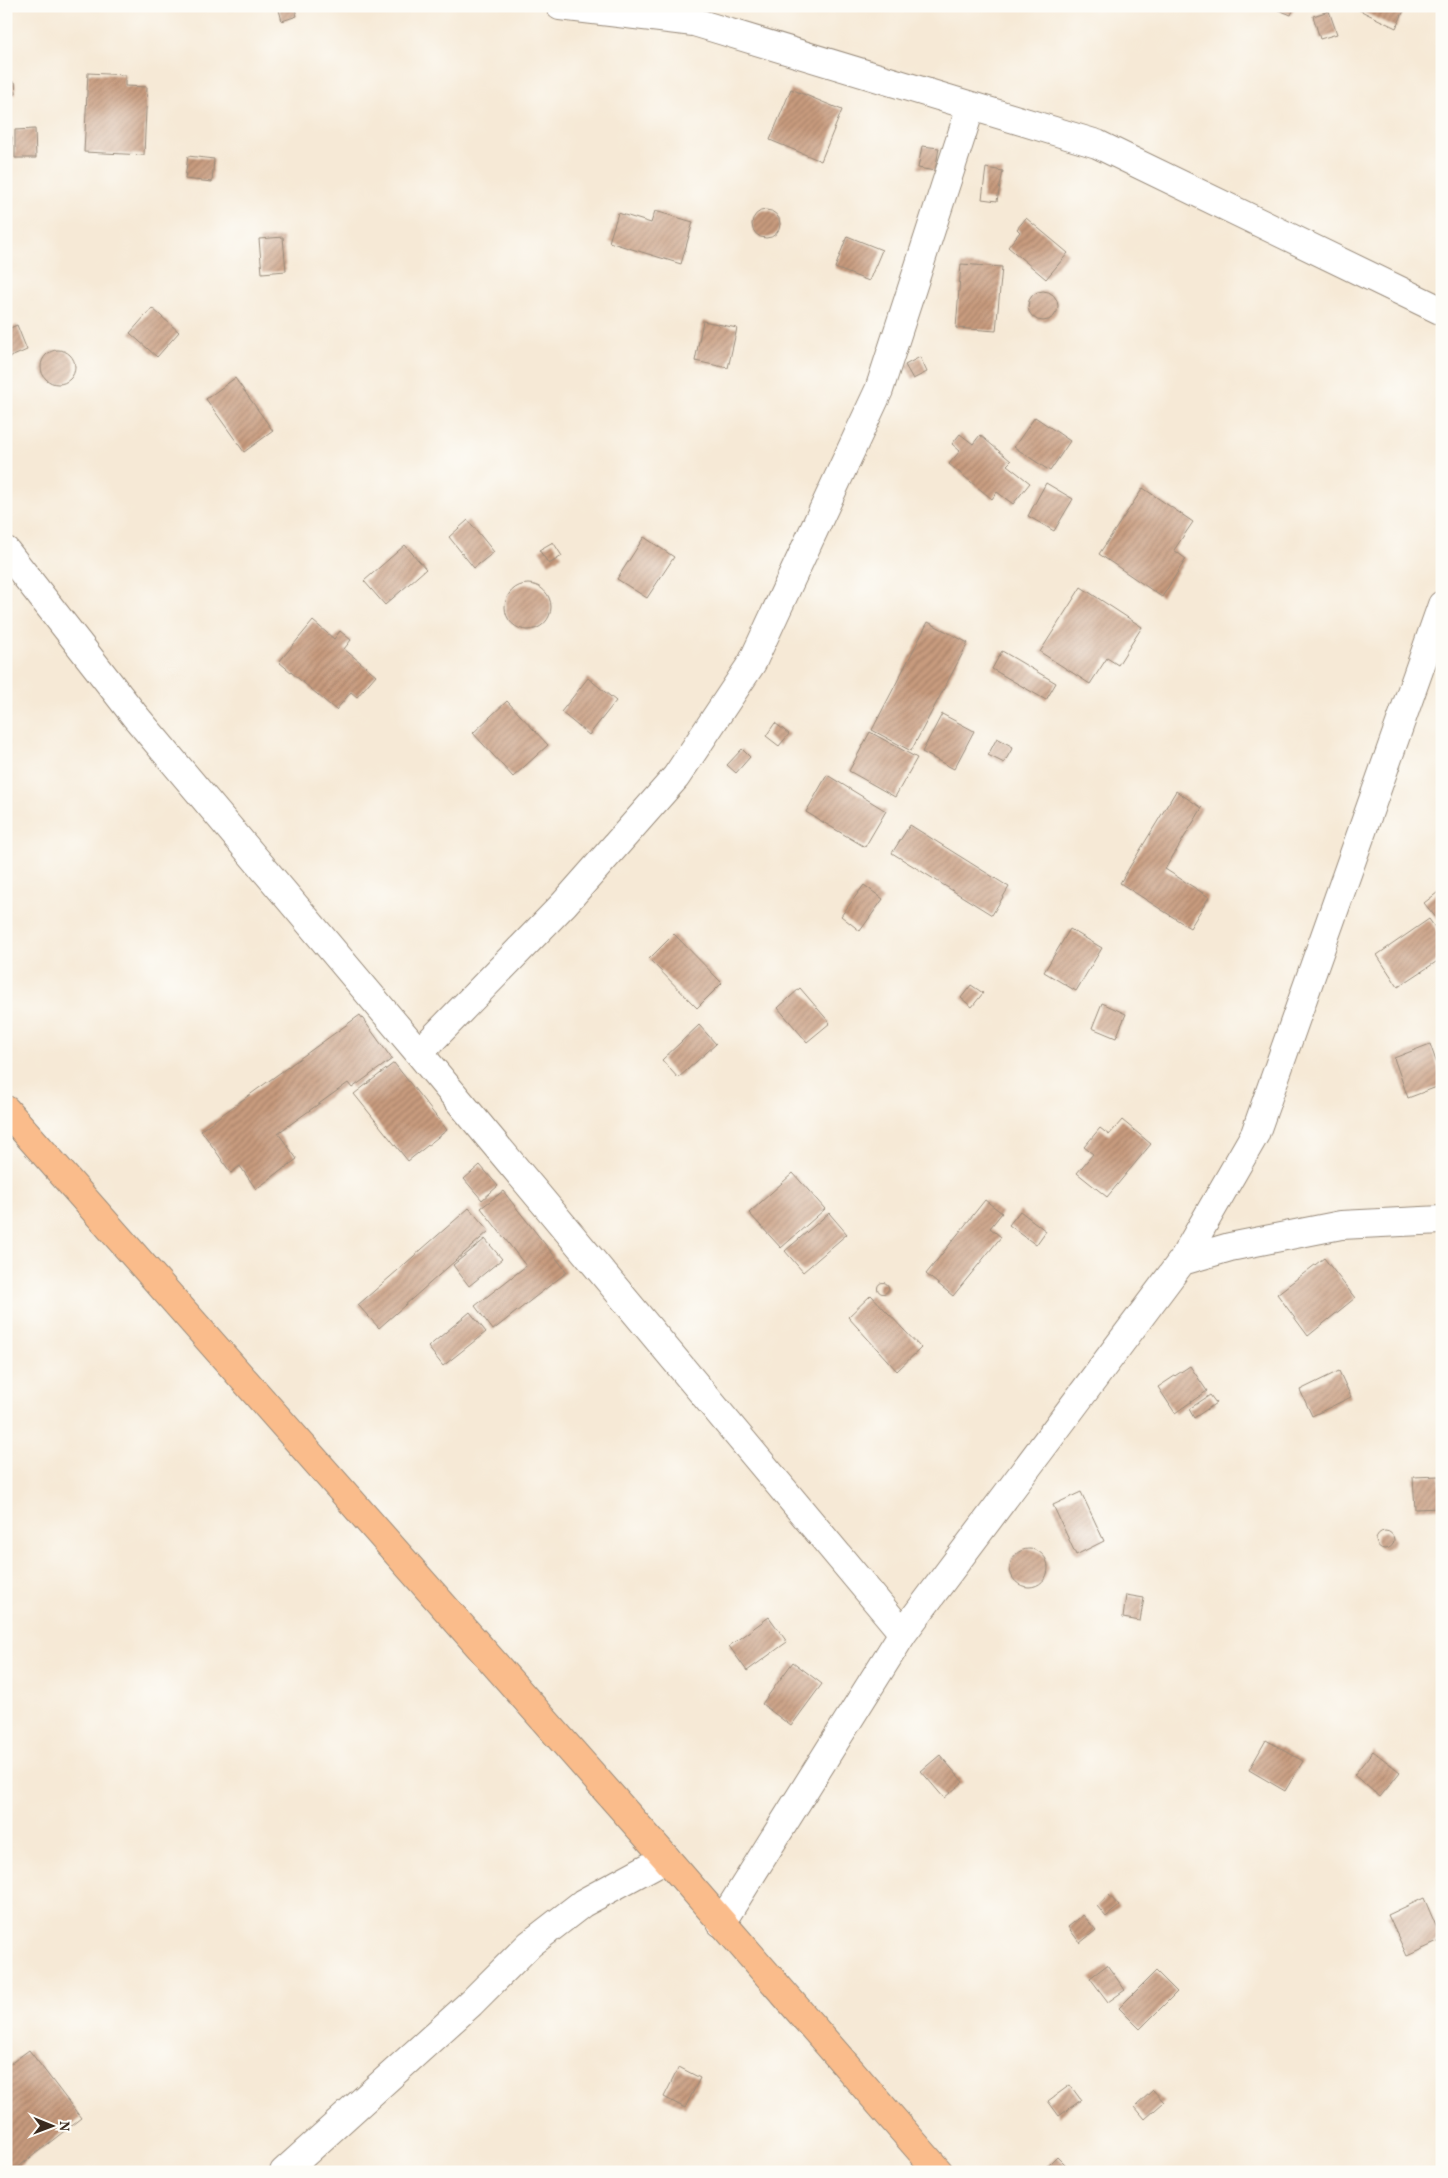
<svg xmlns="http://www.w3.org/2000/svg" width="1448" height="2178" font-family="Vollkorn,serif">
<defs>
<pattern id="building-hatch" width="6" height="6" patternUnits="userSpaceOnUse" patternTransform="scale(1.25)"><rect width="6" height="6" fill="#c89b7e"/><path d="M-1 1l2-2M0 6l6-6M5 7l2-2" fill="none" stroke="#a47f67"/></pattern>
</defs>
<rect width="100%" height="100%" fill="#fdfcf7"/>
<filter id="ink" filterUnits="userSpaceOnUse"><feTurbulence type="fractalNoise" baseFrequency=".02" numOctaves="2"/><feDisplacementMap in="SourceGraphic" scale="10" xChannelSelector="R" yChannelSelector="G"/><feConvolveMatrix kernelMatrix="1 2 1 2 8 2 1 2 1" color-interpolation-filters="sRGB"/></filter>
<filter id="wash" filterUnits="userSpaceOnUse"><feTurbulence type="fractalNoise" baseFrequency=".0096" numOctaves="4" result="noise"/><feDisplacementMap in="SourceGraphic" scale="20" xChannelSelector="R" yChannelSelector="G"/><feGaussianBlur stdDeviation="1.12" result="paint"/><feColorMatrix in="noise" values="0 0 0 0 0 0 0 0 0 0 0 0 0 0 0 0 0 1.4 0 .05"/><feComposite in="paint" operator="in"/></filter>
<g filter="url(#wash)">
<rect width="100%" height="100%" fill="#f6e9d6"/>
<g id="blocks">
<path fill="url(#building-hatch)" d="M278,6H294L297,16L282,21Z
M1275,6H1295L1291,15L1274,8Z
M1351,6H1406L1396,28Z
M1329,11L1337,34L1320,39L1313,16Z
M88,73L125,75V86L147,87L144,155L84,152Z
M15,82L16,94L6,95V83Z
M791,89L842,110L821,161L770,140Z
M35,129L36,158H15V130Z
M6,136L12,137L10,158H6Z
M922,146L939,148L935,171L918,168Z
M188,156L214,159L212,182L185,179Z
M986,168L1003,171L997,201L982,199Z
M752 224a14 14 0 1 1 28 0a14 14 0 1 1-28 0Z
M655,211L693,222L681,264L609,242L618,213L651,223Z
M1026,218L1068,253L1046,279L1008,247L1020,232L1017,229Z
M847,236L882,250L869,281L835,268Z
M283,237L286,271L262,273L259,239Z
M961,264L1002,267L996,331L956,328Z
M1028 306a15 15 0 1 1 30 0a15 15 0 1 1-30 0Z
M152,308L179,332L157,357L130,333Z
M703,321L737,328L728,368L695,361Z
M17,325L27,350L6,359V330Z
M41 367a17 17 0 1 1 34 0a17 17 0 1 1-34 0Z
M920,357L927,372L913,379L905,365Z
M235,378L273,431L244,452L206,399Z
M1035,417L1070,441L1050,471L1014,447Z
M960,434L973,444L980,435L1011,461L1007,465L1030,483L1013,504L997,492L992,499L949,464L960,451L952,444Z
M1046,483L1073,499L1054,531L1028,516Z
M1143,488L1193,522L1174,550L1186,559L1162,597L1099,554Z
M468,520L494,552L474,568L449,537Z
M644,537L674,557L647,598L617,579Z
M553,542L562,556L549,564L539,550Z
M405,545L426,569L385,605L364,581Z
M505 607a23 23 0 1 1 46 0a23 23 0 1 1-46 0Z
M1081,587L1142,627L1118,665L1107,658L1090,684L1040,652Z
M313,621L334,639L340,631L351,640L344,649L376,675L357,697L351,692L336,710L279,662Z
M928,622L968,643L911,751L872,730Z
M1002,651L1056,683L1046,700L992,669Z
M588,678L616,701L589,735L561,712Z
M507,701L548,745L513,777L473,733Z
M942,714L974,731L954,769L922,752Z
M775,723L789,734L779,746L766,736Z
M870,732L917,758L895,797L849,771Z
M997,738L1013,747L1004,763L988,755Z
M742,749L750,757L736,773L727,765Z
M827,775L886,811L865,847L806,812Z
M1176,791L1202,808L1165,869L1209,897L1190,928L1120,883Z
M910,825L1009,887L992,915L892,853Z
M864,885L883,899L860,931L841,916Z
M1442,889V925L1424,903Z
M1429,919L1442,938V958L1398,987L1377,955Z
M1070,929L1102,948L1076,991L1044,972Z
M674,934L722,983L697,1008L649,959Z
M971,985L983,993L972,1007L961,998Z
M800,988L830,1023L807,1042L778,1008Z
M1102,1003L1126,1014L1116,1038L1092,1028Z
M360,1015L392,1059L352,1088L348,1083L278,1133L297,1159L256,1189L240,1166L231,1173L201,1130Z
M699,1025L716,1044L678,1078L662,1060Z
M1430,1044L1442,1078V1085L1408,1098L1394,1058Z
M394,1063L447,1130L408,1161L354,1094Z
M1122,1120L1151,1144L1107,1197L1077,1173L1093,1154L1084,1147L1100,1128L1109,1135Z
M480,1165L498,1186L482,1200L464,1179Z
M793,1173L825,1209L781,1248L749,1213Z
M503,1191L567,1272L493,1330L475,1306L526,1266L481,1208Z
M985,1200L1002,1213L990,1228L1001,1237L953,1296L926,1274Z
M469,1208L489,1231L379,1328L358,1305Z
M1020,1211L1046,1231L1036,1245L1009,1225Z
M829,1213L847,1234L803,1272L785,1251Z
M485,1239L502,1259L469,1286L453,1265Z
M1324,1258L1355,1298L1308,1336L1277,1294Z
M877.5 1288a5.5 5.5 0 1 1 11 0a5.5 5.5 0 1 1-11 0Z
M871,1295L921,1348L897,1371L848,1317Z
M470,1312L486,1332L443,1366L428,1347Z
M1190,1366L1207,1391L1175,1413L1158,1387Z
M1339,1371L1351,1397L1312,1416L1300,1390Z
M1210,1395L1216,1403L1194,1418L1189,1409Z
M1439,1476L1440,1508L1415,1509L1413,1477Z
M1081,1492L1104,1541L1076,1555L1053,1505Z
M1376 1540a9 9 0 1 1 18 0a9 9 0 1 1-18 0Z
M1010 1568a19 19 0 1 1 38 0a19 19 0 1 1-38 0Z
M1126,1595L1144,1598L1140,1621L1123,1618Z
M769,1617L787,1642L747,1671L729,1646Z
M793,1662L822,1684L791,1726L762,1704Z
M1266,1740L1303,1761L1285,1791L1249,1770Z
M1373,1751L1400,1772L1380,1797L1354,1775Z
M940,1755L963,1782L944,1798L921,1771Z
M1109,1895L1119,1906L1106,1917L1097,1906Z
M1424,1898L1442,1940L1407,1956L1388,1915Z
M1083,1915L1096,1930L1080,1943L1068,1927Z
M1107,1965L1125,1990L1108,2002L1090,1978Z
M1156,1971L1177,1992L1140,2029L1119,2008Z
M29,2050L81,2118L12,2172H6V2067Z
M679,2067L700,2078L685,2108L664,2097Z
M1070,2085L1081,2100L1059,2116L1048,2101Z
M1153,2090L1164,2102L1145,2119L1135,2107Z
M1057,2156L1067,2166L1061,2172H1045L1043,2170Z"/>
</g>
</g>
<g filter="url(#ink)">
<use href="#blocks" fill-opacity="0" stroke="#988a7a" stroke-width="1"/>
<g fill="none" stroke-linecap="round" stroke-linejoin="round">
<g stroke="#988a7a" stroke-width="30">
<path id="minor" d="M560,6L694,22L1097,144L1442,311
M6,551L135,716L419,1053L903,1633
M419,1053L564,904L676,777L752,663L879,390L971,106
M1182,1261L1230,1247L1341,1225L1442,1220
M721,1923L903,1633L1182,1261L1255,1134L1442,605
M284,2172L471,2003L530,1944L583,1903L666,1858"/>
</g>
<g stroke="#988a7a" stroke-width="30">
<path id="trunk" d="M6,1110L666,1858L939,2172"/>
</g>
<use href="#minor" stroke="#fff" stroke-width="28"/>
<use href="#trunk" stroke="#fabc8b" stroke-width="28"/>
</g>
</g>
<rect width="1448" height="2178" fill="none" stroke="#fdfcf7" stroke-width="25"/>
<g transform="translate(52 2126) rotate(91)" stroke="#fdfcf7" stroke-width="4" paint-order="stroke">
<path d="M0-4L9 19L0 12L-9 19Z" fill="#3b2a1e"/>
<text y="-8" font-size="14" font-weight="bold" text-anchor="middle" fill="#3b2a1e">N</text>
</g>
</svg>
